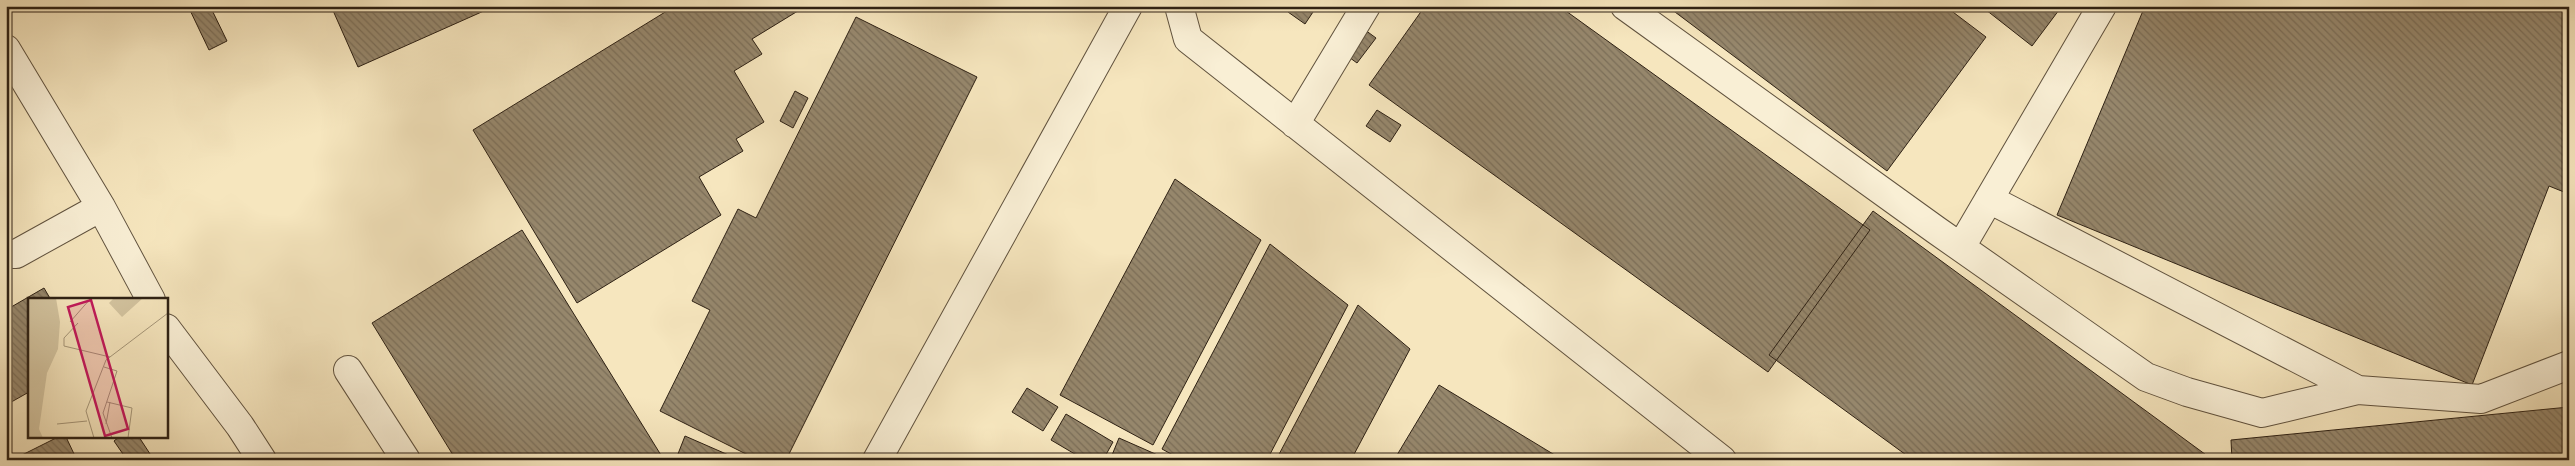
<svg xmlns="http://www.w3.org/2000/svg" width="2575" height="466" font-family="'IM FELL Great Primer',serif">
<defs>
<pattern id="building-back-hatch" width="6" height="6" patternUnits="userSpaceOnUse" patternTransform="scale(1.25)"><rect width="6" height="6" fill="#96876c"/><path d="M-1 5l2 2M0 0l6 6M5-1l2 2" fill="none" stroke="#7b6e58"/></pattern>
</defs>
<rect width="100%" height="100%" fill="#f6e6be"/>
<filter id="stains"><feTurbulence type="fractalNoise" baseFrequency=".004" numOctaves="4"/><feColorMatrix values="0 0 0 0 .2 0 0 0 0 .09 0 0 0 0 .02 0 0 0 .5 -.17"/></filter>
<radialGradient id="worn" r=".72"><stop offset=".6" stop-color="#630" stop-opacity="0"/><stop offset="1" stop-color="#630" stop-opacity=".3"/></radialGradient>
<path fill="url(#building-back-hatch)" stroke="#2e2114" d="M188,6H210L227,41L209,50Z
M331,6H485L486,10L358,67Z
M675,6H806L752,39L762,54L734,71L764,122L736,139L743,151L699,177L721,215L577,303L473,130Z
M1292,6H1317L1305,24L1288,12Z
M1425,6H1559L1870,230L1768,372L1369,85Z
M1667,6H1945L1986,37L1887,171Z
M1981,6H2062L2032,46Z
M2145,6H2569V194L2549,186L2472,385L2057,215Z
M856,17L977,77L786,460H758L660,411L710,310L692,301L738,209L756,218Z
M1361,27L1376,38L1357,63L1342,52Z
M795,91L808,98L793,128L780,121Z
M1377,110L1401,125L1390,142L1366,126Z
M1175,179L1261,240L1153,445L1060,395Z
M1873,211L2213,460H1913L1769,355Z
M522,230L664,460H456L372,323Z
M1270,244L1348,305L1267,460H1182L1162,449Z
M44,288L51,300H29V392L6,405V310Z
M1358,305L1410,349L1351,460H1276Z
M1439,385L1563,460H1394Z
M1027,388L1058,407L1043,431L1012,412Z
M2569,407V460H2232L2231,440Z
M1066,414L1113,442L1103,460H1085L1051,440Z
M685,436L740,460L676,459Z
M58,437H66L75,456L66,460H12Z
M119,437H139L154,460H127L114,441Z
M1119,438L1169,460H1110Z"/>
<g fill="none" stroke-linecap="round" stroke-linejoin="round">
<g stroke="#60523e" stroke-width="30">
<path id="minor" d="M1179,6L1188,39L1722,460
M1625,6L1936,230L2146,377L2187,392L2262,413L2358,390L2481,399L2569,365
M6,49L101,207L151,300
M1295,124L1366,6
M1989,199L2358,390
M1961,247L2102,6
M6,254H16L101,207
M166,328L240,426L262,460
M348,370L406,460
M877,460L1128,6"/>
</g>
<use href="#minor" stroke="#f9efd5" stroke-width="28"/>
</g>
<g transform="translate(28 298)">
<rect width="140" height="140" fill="#f6e6be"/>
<path d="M0,0H28L32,24L30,51L19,75L11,131L15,140H0Z" fill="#d4c5a1"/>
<path d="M86,0H115L94,19L81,5Z" fill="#d4c5a1"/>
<path fill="none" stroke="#a6977a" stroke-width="1" d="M42,24L63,0M50,25L36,40V48L82,59M76,69L89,73L75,115L84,140M79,104L104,110L100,140M29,126L59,123M78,126L82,104M66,140L58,113L78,62L140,15"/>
<path fill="#c2185b" fill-opacity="0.15" stroke="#c2185b" stroke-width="2.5" d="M63,2L100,131L77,138L40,9Z"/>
<rect width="140" height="140" fill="none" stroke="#2e2114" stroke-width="2.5"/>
</g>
<rect width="2575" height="466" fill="none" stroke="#f6e6be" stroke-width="25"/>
<rect x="8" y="8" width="2560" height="451" fill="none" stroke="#2e2114" stroke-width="2.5"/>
<rect x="12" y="12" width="2550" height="441" fill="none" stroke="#2e2114"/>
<rect width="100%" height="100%" filter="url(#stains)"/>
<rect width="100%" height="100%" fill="url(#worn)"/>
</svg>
